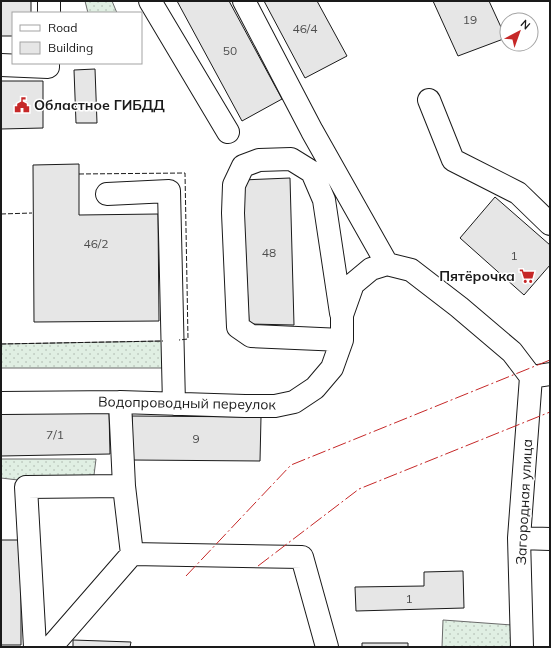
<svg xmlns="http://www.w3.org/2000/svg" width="551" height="648" font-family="Mulish,sans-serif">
<defs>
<pattern id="grass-dots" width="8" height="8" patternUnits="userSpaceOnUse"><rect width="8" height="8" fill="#e0efe3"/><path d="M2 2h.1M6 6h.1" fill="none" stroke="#c0ccc2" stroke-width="1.8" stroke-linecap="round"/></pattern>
</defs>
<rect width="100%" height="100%" fill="#fff"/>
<path fill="url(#grass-dots)" stroke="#6a6a6a" d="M85,1H112L117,13H88Z
M162,341L164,368H1V344Z
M1,459H96L94,475L18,480L1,478Z
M443,620L512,625L514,647H442Z"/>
<path fill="#e6e6e6" stroke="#1a1a1a" d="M1,1H31V13H13V36H1Z
M177,1H229L282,99L242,121Z
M264,1H317L347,56L305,78Z
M433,1H489L506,38L458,56Z
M95,69L97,123H76L74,70Z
M1,81H43V128L1,129Z
M79,164V215L158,214L159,321L34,322L33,165Z
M290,178L294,325L249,324L242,180Z
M495,197L550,245V265L524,295L460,238Z
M109,412L110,454L1,456V414Z
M132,416L261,417L260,461L132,460Z
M1,540H21V645H1Z
M463,571L464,608L356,611L355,587L424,586V572Z
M73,640L131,642L130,647H73Z
M362,643H408V647H362Z"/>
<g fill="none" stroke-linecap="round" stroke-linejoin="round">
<g stroke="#1a1a1a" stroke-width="24">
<path id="minor" d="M150,1L228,132
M244,1L312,131L387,264
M49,13V1
M1,65L48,67V63
M429,100L453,160L518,193L550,224
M107,194L169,191L174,404
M341,313L324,200L312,172L291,159L259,160L243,166L234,185L233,213L238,327L251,336L342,340
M531,377L550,374
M1,403L120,402L245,406H275L294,402L315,388L332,368L342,340V315L353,284L371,269L387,264L411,270L459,307L512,352L531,377
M519,538L550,539
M132,554L302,557L327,647
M35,647L26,487L124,486
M51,647L132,554L124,486L120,402
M522,647L519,538L531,377"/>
</g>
<use href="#minor" stroke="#fff" stroke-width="22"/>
<path stroke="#1a1a1a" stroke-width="1" stroke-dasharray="5 2" stroke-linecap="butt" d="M79,174L185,173L188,339L179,340
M1,214L32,213
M1,344L163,341"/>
<path stroke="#c62828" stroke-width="1" stroke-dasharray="14 3 2 3" stroke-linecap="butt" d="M258,566L359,489L550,412
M186,576L291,465L550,360"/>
</g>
<defs>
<g id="civic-bare" transform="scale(1.2)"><path d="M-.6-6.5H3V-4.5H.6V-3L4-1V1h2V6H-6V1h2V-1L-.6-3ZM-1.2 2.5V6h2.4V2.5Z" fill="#c62828" stroke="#fff" stroke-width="2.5" paint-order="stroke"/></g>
<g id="supermarket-bare" transform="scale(1.2)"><path d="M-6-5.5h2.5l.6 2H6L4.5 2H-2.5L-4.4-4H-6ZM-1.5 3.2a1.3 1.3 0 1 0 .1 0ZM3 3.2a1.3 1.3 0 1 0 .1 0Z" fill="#c62828" stroke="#fff" stroke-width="2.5" paint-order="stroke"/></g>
</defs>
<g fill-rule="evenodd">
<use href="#civic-bare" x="22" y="105"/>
<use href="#supermarket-bare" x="527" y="276"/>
</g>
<g text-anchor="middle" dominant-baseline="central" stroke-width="3" stroke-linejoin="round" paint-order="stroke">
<g font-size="12" fill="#4d4d4d">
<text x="470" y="19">19</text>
<text x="305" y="28">46/4</text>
<text x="230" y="50">50</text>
<text x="96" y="243">46/2</text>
<text x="269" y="252">48</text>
<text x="514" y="255">1</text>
<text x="55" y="434">7/1</text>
<text x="196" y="438">9</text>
<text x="409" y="598">1</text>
</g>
<g font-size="14" font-weight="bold" fill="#1a1a1a" stroke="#fff" text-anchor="start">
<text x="34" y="105">Областное ГИБДД</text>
<text x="515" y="276" text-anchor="end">Пятёрочка</text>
</g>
<g font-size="14" fill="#1a1a1a" stroke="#fff">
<text transform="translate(187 403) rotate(1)">Водопроводный переулок</text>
<text transform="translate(524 502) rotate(-87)">Загородная улица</text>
</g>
</g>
<rect width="551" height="648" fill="none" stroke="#1a1a1a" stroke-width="4"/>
<rect x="12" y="12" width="130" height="52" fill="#ffffff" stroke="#a3a3a3"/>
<rect x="20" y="25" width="20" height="6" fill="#ffffff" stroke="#a3a3a3"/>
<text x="48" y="32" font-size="12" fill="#1a1a1a">Road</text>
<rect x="20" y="42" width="20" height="12" fill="#e6e6e6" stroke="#a3a3a3"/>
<text x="48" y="52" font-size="12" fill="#1a1a1a">Building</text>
<g transform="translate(519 32) rotate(41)"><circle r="19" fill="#ffffff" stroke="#a3a3a3"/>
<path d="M0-3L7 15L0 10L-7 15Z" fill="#c62828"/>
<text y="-6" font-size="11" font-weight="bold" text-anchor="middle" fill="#1a1a1a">N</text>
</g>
</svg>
